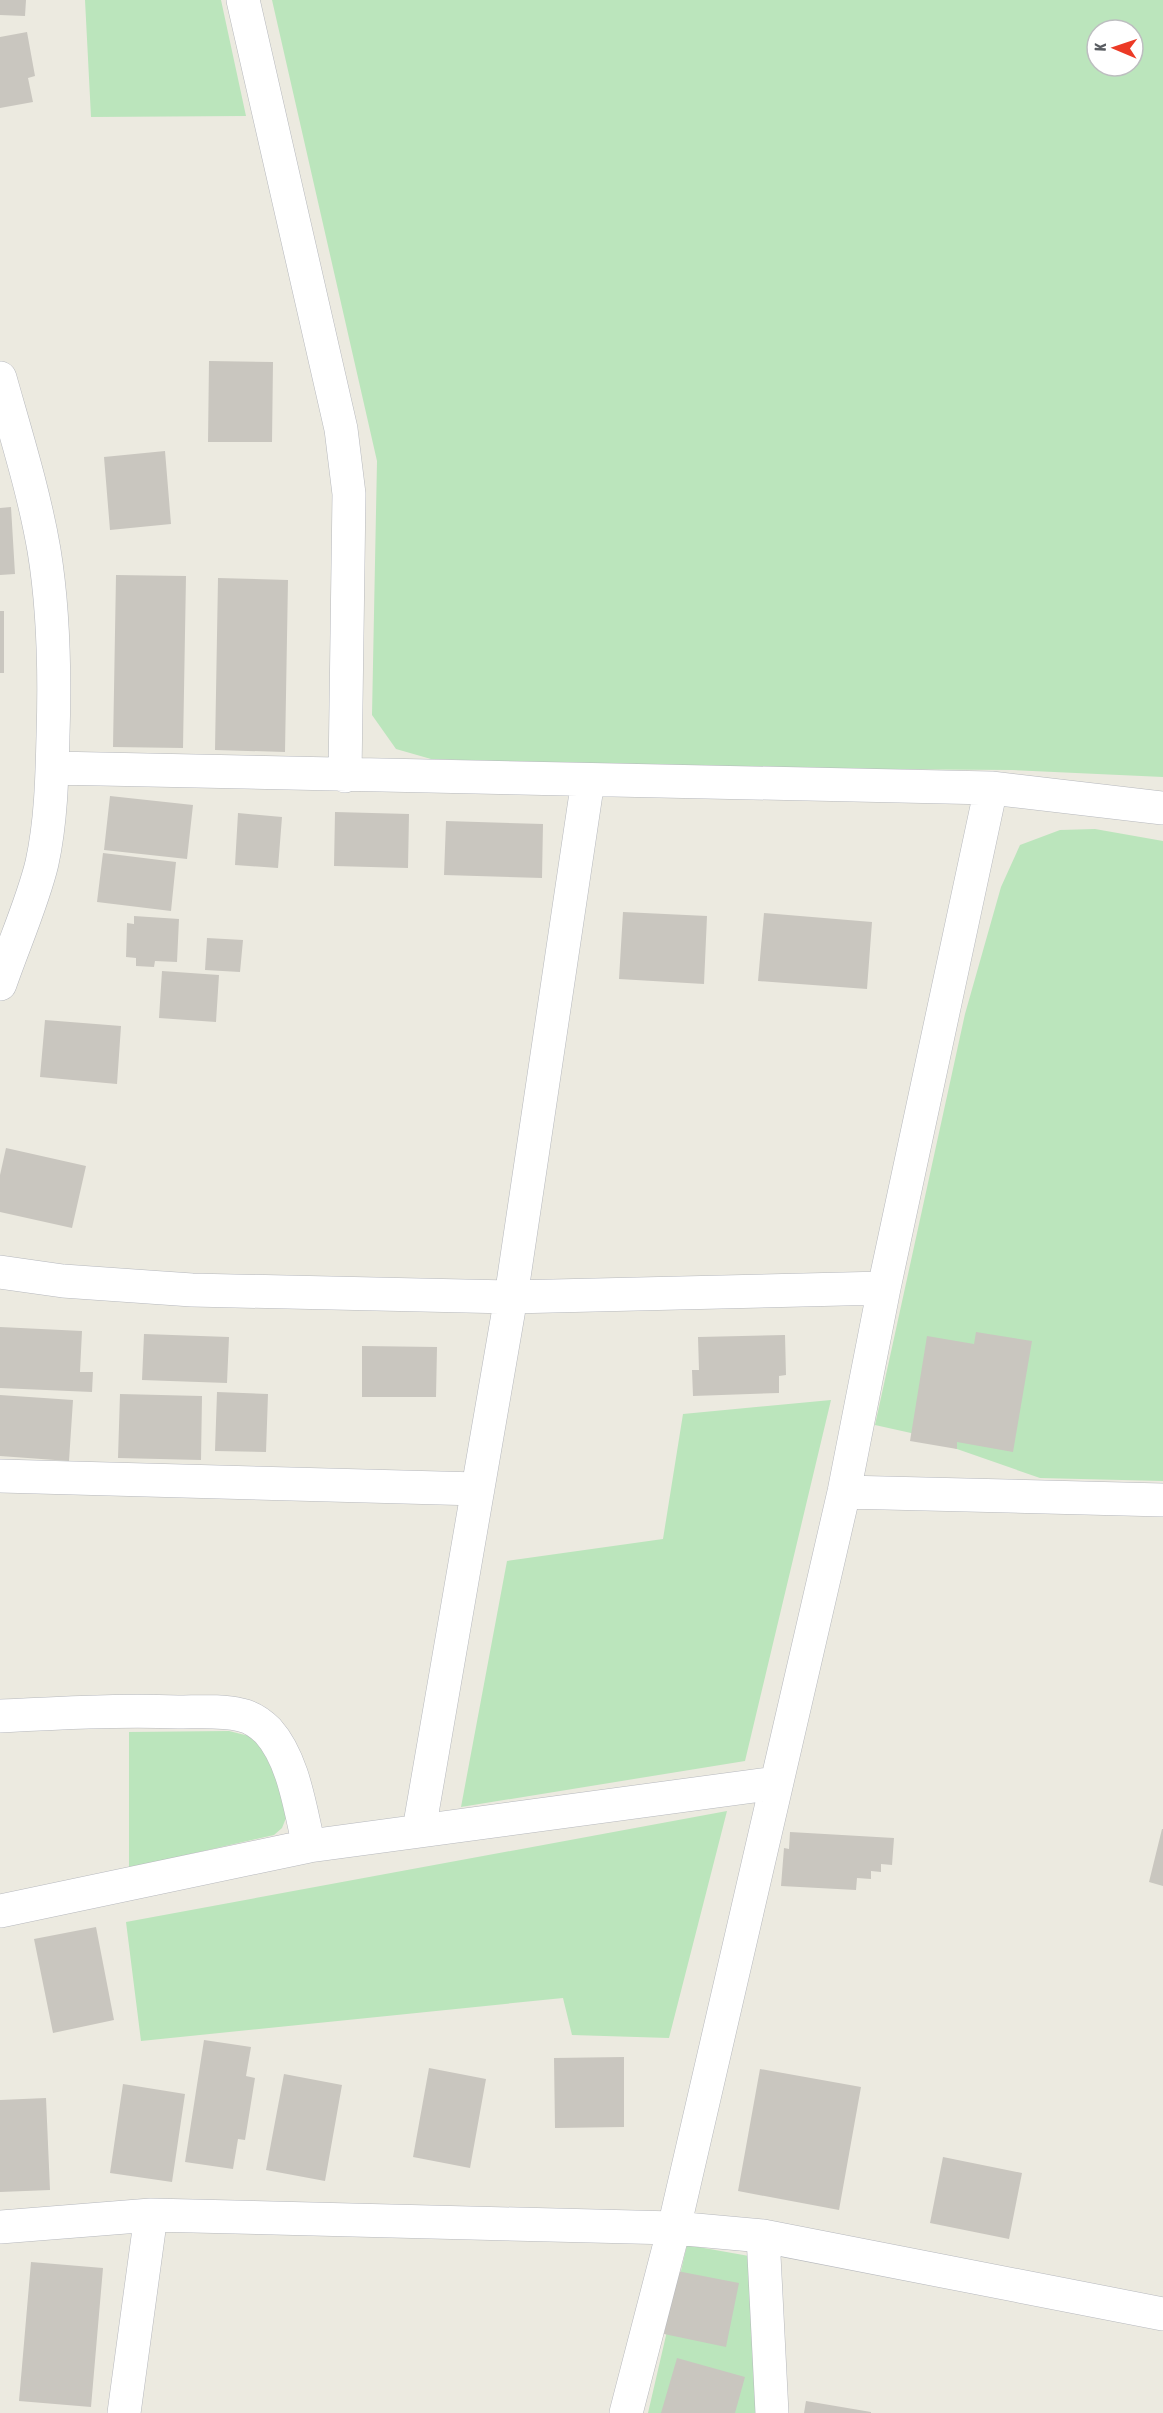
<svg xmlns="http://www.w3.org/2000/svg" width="1163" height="2413" font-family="'Asap Condensed',sans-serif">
<rect width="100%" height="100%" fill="#eceae0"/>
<path fill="#bbe5bc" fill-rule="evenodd" d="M85,0H221L246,116L91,117Z
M272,0H1163V777L1012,770L707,768L431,759L396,749L372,715L377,461ZM1097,30H1133V66H1097Z
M1095,829L1163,841V1481L1040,1478L911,1433L875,1425L965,1014L1001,887L1020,845L1060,830Z
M831,1400L745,1761L461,1807L507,1561L663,1539L683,1414Z
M229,1731L249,1736L262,1748L290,1808L282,1828L274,1835L129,1868V1732Z
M727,1811L669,2038L572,2035L563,1998L141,2041L126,1922Z
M687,2245L749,2256L756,2413H648Z"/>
<path fill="#c9c6bf" d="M0,0H26L25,16L0,15Z
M27,32L35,76L28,78L33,102L0,108V37Z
M209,361L273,362L272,442H208Z
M165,451L171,524L110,530L104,457Z
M11,507L15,574L0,575V508Z
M116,575L186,576L183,748L113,747Z
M218,578L288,580L285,752L215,750Z
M0,611H4V673H0Z
M110,796L193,805L187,859L104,850Z
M335,812L409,814L408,868L334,866Z
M238,813L282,817L278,868L235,865Z
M446,821L543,824L542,878L444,875Z
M103,853L176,862L171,911L97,902Z
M623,912L707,916L704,984L619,979Z
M764,913L872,922L867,989L758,981Z
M134,916L179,919L177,962L155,961L154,967L136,966V958L126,957L127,923L134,924Z
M207,938L243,940L240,972L205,970Z
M162,971L219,975L216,1022L159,1018Z
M45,1020L121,1026L117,1084L40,1077Z
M6,1148L86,1166L72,1228L0,1212V1175Z
M0,1327L82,1331L80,1372H93L92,1392L0,1388Z
M976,1332L1032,1341L1013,1452L957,1442V1449L910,1441L927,1336L974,1344Z
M144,1334L229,1337L227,1383L142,1380Z
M785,1335L786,1375L779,1376V1393L693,1396L692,1370H699L698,1337Z
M362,1346L437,1347L436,1397H362Z
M217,1392L268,1394L266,1452L215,1451Z
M120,1394L202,1396L201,1460L118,1458Z
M0,1395L73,1400L69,1461L0,1456Z
M1162,1829H1163V1886L1149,1882Z
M790,1832L894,1838L892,1865L881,1864V1872L871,1871V1879L857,1878L856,1890L781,1886L784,1848L789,1849Z
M96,1927L114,2020L53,2033L34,1939Z
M204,2040L251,2047L246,2076L255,2078L245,2140L238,2139L233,2169L185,2162Z
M624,2057V2127L555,2128L554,2058Z
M429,2068L486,2079L470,2168L413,2157Z
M760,2069L861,2087L839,2210L738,2191Z
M284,2074L342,2085L325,2181L266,2170Z
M123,2084L185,2094L172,2182L110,2173Z
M46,2098L50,2190L0,2192V2100Z
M943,2157L1022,2173L1009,2239L930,2223Z
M31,2262L103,2268L91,2407L19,2401Z
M677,2271L739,2283L726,2347L664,2334Z
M677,2358L745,2377L735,2413H661Z
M806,2401L871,2412V2413H804Z"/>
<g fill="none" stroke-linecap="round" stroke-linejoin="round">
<g stroke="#b6b8bd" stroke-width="34">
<path id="minor" d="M243,0L341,429L349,494L345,776
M0,378C16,435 34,492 44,550C54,611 55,674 53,736C52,778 51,822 42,863C33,901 13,946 0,984
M53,768L991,788L1163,808
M0,1272L63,1281L192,1290L511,1297L884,1288
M0,1476L478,1489
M844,1492L1163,1500
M0,1716C59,1713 118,1710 178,1712C198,1712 221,1710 241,1715C251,1717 261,1724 268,1731C294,1760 300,1809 309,1846
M419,1830L511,1297L588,780
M0,1911L309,1846L776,1783
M0,2227L151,2215L674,2228L763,2236L1163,2314
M763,2236L772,2413
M124,2413L151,2215
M626,2413L674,2228L844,1492L884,1288L991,788"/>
</g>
<use href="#minor" stroke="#fff" stroke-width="33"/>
</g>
<g transform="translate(1115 48) rotate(272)"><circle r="28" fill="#ffffff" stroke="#bdbec0" stroke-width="1.5"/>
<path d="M0-4.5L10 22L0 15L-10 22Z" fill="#ec3a26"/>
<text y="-9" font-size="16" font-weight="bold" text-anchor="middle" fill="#595c61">K</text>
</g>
</svg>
